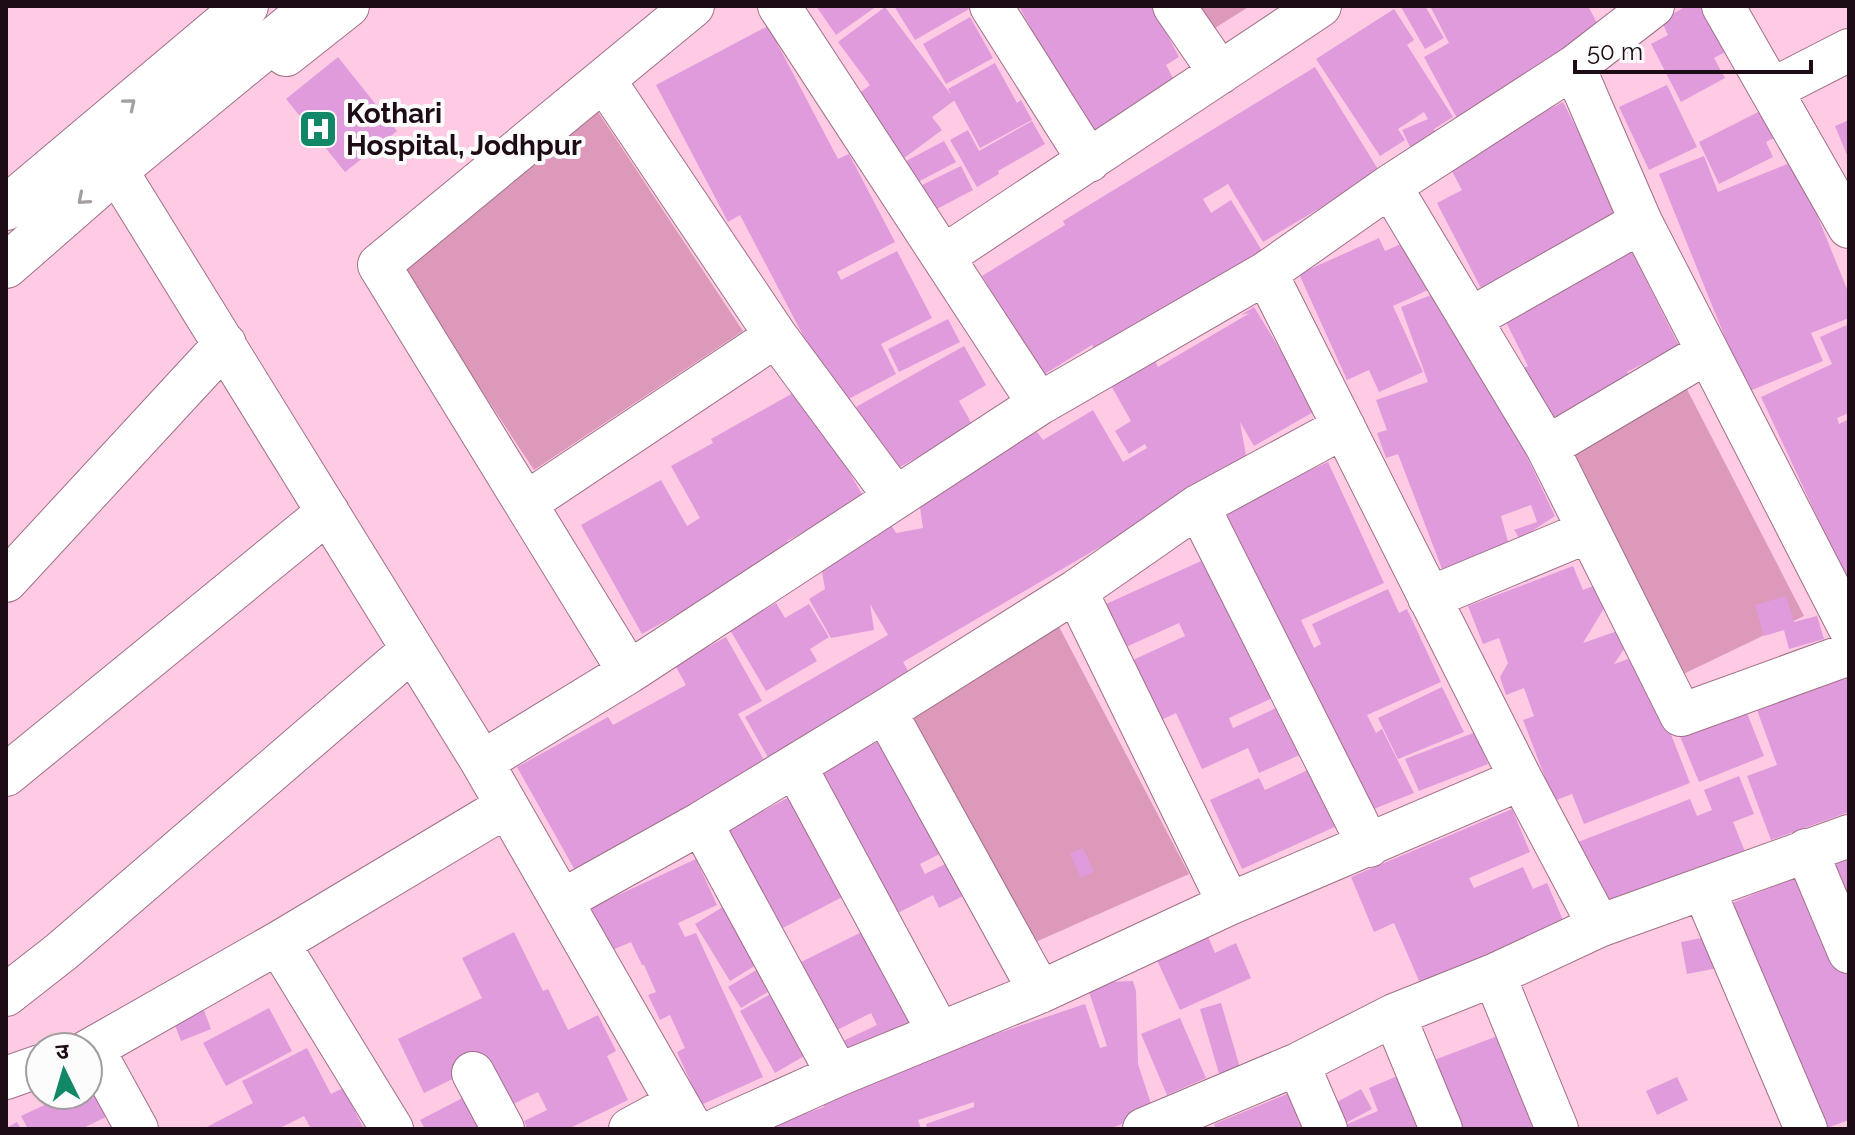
<svg xmlns="http://www.w3.org/2000/svg" width="1855" height="1135" font-family="Raleway,'Noto Sans Devanagari',sans-serif">
<rect width="100%" height="100%" fill="#ffcae3"/>
<path fill="#dc99ba" d="M1180,6H1250L1199,38Z
M598,112L743,331L534,470L403,271Z
M1678,372L1804,616L1671,680L1552,441Z
M1046,602L1189,874L1031,944L882,698Z"/>
<path fill="#e09bdc" d="M816,6H877L836,35Z
M894,6H967L969,9L915,40Z
M1019,6H1152L1179,57L1166,65L1179,89L1089,136Z
M1403,6H1425L1444,38L1425,49L1401,7Z
M1430,6H1588L1605,38L1459,122L1424,57L1449,43Z
M1687,6H1710L1733,48L1714,58L1725,78L1681,102L1651,44L1668,35L1661,20Z
M885,7L955,100L932,117L942,130L900,161L858,94L870,85L838,42Z
M1394,9L1414,40L1407,45L1453,117L1434,129L1439,142L1413,153L1402,130L1428,119L1424,112L1398,129L1405,140L1380,156L1316,59Z
M970,17L993,58L946,84L923,44Z
M768,26L838,159L849,154L895,242L837,272L841,280L897,251L932,318L881,344L896,374L839,404L740,215L728,222L656,85Z
M338,57L397,131L345,172L286,99Z
M995,63L1017,103L1021,100L1032,120L980,148L948,89Z
M1315,67L1384,179L1342,195L1263,242L1228,184L1203,199L1211,213L1231,200L1264,254L1099,357L1092,345L1043,375L982,276L1065,225L1063,221Z
M1667,85L1697,147L1649,170L1619,107Z
M1563,102L1624,221L1483,292L1437,203L1462,190L1447,162Z
M1764,109L1778,136L1766,142L1773,157L1719,184L1699,142Z
M1849,120V160L1835,126Z
M1032,121L1045,144L998,171L999,174L977,187L950,140L968,130L979,151Z
M944,141L956,162L918,182L906,161Z
M1704,156L1718,192L1795,161L1849,294V318L1811,333L1823,361L1747,392L1659,174Z
M961,166L973,190L935,210L922,185Z
M1417,237L1439,285L1393,306L1423,372L1379,392L1369,370L1347,380L1299,274L1379,238L1385,251Z
M1629,246L1679,346L1627,372L1631,379L1542,423L1517,371L1528,366L1500,310Z
M1441,291L1500,400L1555,516L1520,539L1514,530L1537,522L1531,505L1501,516L1508,542L1442,569L1398,454L1386,458L1377,433L1387,430L1376,400L1428,382L1401,307Z
M1254,307L1317,410L1254,446L1240,422L1247,461L903,662L910,674L817,727L824,738L773,766L745,717L888,635L870,604L874,630L831,638L809,599L825,589L821,566L891,525L896,533L923,528L919,501L1037,432L1043,440L1093,410L1123,462L1147,448L1145,444L1129,454L1115,431L1131,421L1109,382L1153,357L1158,367L1250,313L1241,315Z
M948,319L960,342L899,372L888,349Z
M1849,324V413L1837,418L1839,424L1849,419V585L1761,397L1832,364L1820,337Z
M964,346L986,385L959,401L973,426L893,471L856,407Z
M802,388L864,498L787,541L792,550L642,634L581,525L661,480L687,526L700,518L671,466L713,443L711,439Z
M1328,462L1384,583L1301,620L1314,648L1321,644L1312,624L1388,589L1399,613L1407,609L1441,682L1367,715L1376,733L1382,729L1414,793L1361,814L1211,516Z
M1210,557L1275,697L1229,718L1233,728L1289,702L1311,750L1259,773L1248,748L1202,769L1176,713L1161,720L1133,660L1185,636L1179,623L1126,647L1106,604Z
M1573,566L1583,590L1603,582L1609,600L1583,643L1626,628L1630,640L1614,664L1640,655L1690,783L1584,824L1572,794L1554,801L1523,720L1534,716L1524,688L1506,695L1500,677L1508,663L1499,638L1483,644L1468,606Z
M1786,596L1794,622L1817,616L1824,639L1789,649L1784,630L1764,636L1755,605Z
M776,603L785,618L809,604L829,637L810,649L817,661L766,691L730,630Z
M726,637L762,701L738,714L768,767L576,872L517,767L608,717L613,725L686,685L675,665Z
M1849,676V812L1771,840L1747,776L1777,765L1757,710Z
M1442,687L1464,732L1398,759L1378,718Z
M1745,708L1764,756L1699,782L1679,734Z
M1476,732L1488,764L1419,791L1405,759Z
M891,735L949,849L920,864L925,874L953,860L969,893L939,908L933,895L892,916L813,774Z
M1312,768L1339,825L1242,869L1210,800L1259,778L1265,790Z
M1739,776L1754,814L1733,822L1748,859L1605,912L1578,842L1690,799L1697,816L1712,810L1704,790Z
M793,795L850,893L779,930L724,832Z
M1512,809L1530,852L1469,878L1474,888L1523,867L1533,889L1547,883L1566,927L1423,990L1394,923L1374,932L1351,877Z
M1083,848L1094,872L1081,878L1070,854Z
M1849,856V940L1822,866Z
M696,859L717,905L678,923L685,937L696,933L763,1077L701,1105L677,1052L685,1048L670,1015L660,1020L648,995L656,992L644,965H642L631,942L610,951L590,908Z
M1807,873L1849,979V1120L1824,1129L1727,905Z
M731,902L766,959L730,981L695,924Z
M874,926L921,1022L851,1053L843,1041L877,1025L871,1013L831,1033L797,964Z
M514,932L543,991L548,989L568,1030L598,1015L616,1051L607,1056L628,1100L568,1129H527L524,1121L547,1110L538,1092L503,1109L481,1065L424,1093L398,1039L482,998L462,958Z
M1207,934L1215,953L1236,943L1251,978L1180,1010L1156,958Z
M1717,935L1723,967L1687,974L1681,942Z
M765,965L778,986L741,1008L728,987Z
M1133,981L1136,991L1138,1064L1154,1113L1108,1129H927L926,1124L974,1107V1102L918,1120L921,1129H760L824,1107L819,1093L1085,1004L1100,1048L1107,1046L1088,989L1108,982Z
M776,991L811,1052L775,1073L740,1011Z
M1221,1003L1241,1071L1220,1077L1200,1009Z
M203,1008L211,1029L181,1041L173,1020Z
M269,1008L292,1051L226,1086L203,1043Z
M1180,1018L1206,1078L1167,1095L1141,1034Z
M1508,1032L1546,1129H1455L1429,1062Z
M307,1048L331,1094L343,1088L364,1129H311L304,1116L278,1129H203L253,1103L242,1081Z
M1407,1072L1430,1129H1336L1378,1111L1369,1088Z
M1677,1077L1688,1100L1657,1115L1646,1091Z
M91,1084L106,1117L81,1129H28L21,1116L66,1095H88V1085Z
M1361,1089L1372,1109L1336,1128L1326,1108Z
M1297,1090L1313,1129H1216L1214,1124Z
M476,1091L496,1129H425L420,1120Z
M17,1122L21,1129H6V1128Z"/>
<g fill="none" stroke-linecap="round" stroke-linejoin="round">
<g stroke="#9f7087" stroke-width="44">
<path id="minor" d="M779,6L1039,404
M991,6L1089,161
M1174,6L1220,73
M1723,6L1849,227
M286,55L348,6
M1574,67L1641,222L1849,627
M604,80L776,336L895,497
M1771,90L1849,50
M97,139L482,762L692,1129
M1390,186L1547,447L1681,715L1849,654
M944,256L1320,6
M1266,273L1521,779L1599,926
M1470,319L1641,222
M1547,447L1706,353
M526,503L776,336
M1198,506L1369,846
M6,581L225,344
M1076,591L1229,904
M1429,598L1587,532
M629,672L379,265L693,6
M885,711L1040,992
M482,762L629,672L1039,404L1266,273L1390,186L1574,67L1653,6
M795,766L939,1033
M6,775L328,512
M701,823L838,1075
M1806,850L1849,952
M1704,890L1806,1129
M563,900L701,823L885,711L1076,591L1198,506L1344,427
M278,943L392,1129
M1494,975L1557,1129
M6,995L61,952L412,650
M1394,1015L1441,1129
M93,1049L137,1129
M88,1051L278,943L507,806
M1298,1064L1326,1129
M473,1073L503,1129
M6,1078L40,1066
M630,1129L676,1104
M718,1129L838,1075L1040,992L1229,904L1521,779
M1144,1129L1298,1064L1394,1015L1494,975L1599,926L1849,836"/>
</g>
<g stroke="#9f7087" stroke-width="46">
<path id="major" d="M6,208L246,6
M6,266L117,169L315,6"/>
</g>
<use href="#minor" stroke="#fff" stroke-width="42"/>
<use href="#major" stroke="#fff" stroke-width="44"/>
</g>
<defs><path id="oneway-chevron" d="M-2-3.5L2.5 0L-2 3.5" fill="none" stroke-width="1.6" stroke-linecap="round" stroke-linejoin="round" transform="scale(2)"/></defs>
<g stroke="#a59ea1">
<use href="#oneway-chevron" transform="translate(130 104) rotate(-40)"/>
<use href="#oneway-chevron" transform="translate(83 199) rotate(139)"/>
</g>
<defs>
<g id="hospital-square" transform="scale(2)"><rect x="-9" y="-9" width="18" height="18" rx="4" fill="#138869" stroke="#fcfcfc"/><path d="M-5-5h3v3.5h4V-5h3V5h-3V1.5h-4V5h-3Z" fill="#fff"/></g>
</defs>
<g fill-rule="evenodd">
<use href="#hospital-square" x="318" y="129"/>
</g>
<g text-anchor="middle" dominant-baseline="central" stroke-width="8" stroke-linejoin="round" paint-order="stroke">
<g font-size="28" font-weight="bold" fill="#1d0c15" stroke="#fcfcfc" text-anchor="start">
<text x="346" y="113">Kothari<tspan x="346" dy="32">Hospital, Jodhpur</tspan></text>
</g>
</g>
<rect width="1855" height="1135" fill="none" stroke="#1d0c15" stroke-width="16"/>
<g transform="translate(64 1071) rotate(355)"><circle r="38" fill="#fcfcfc" stroke="#a39ca0" stroke-width="2"/>
<path d="M0-6L14 30L0 20L-14 30Z" fill="#138869"/>
<text y="-12" font-size="22" font-weight="bold" text-anchor="middle" fill="#1d0c15">उ</text>
</g>
<path d="M1575 60v12h236v-12" fill="none" stroke="#1d0c15" stroke-width="4"/>
<text x="1587" y="60" font-size="24" fill="#1d0c15" stroke="#fcfcfc" stroke-width="6" paint-order="stroke">50 m</text>
</svg>
